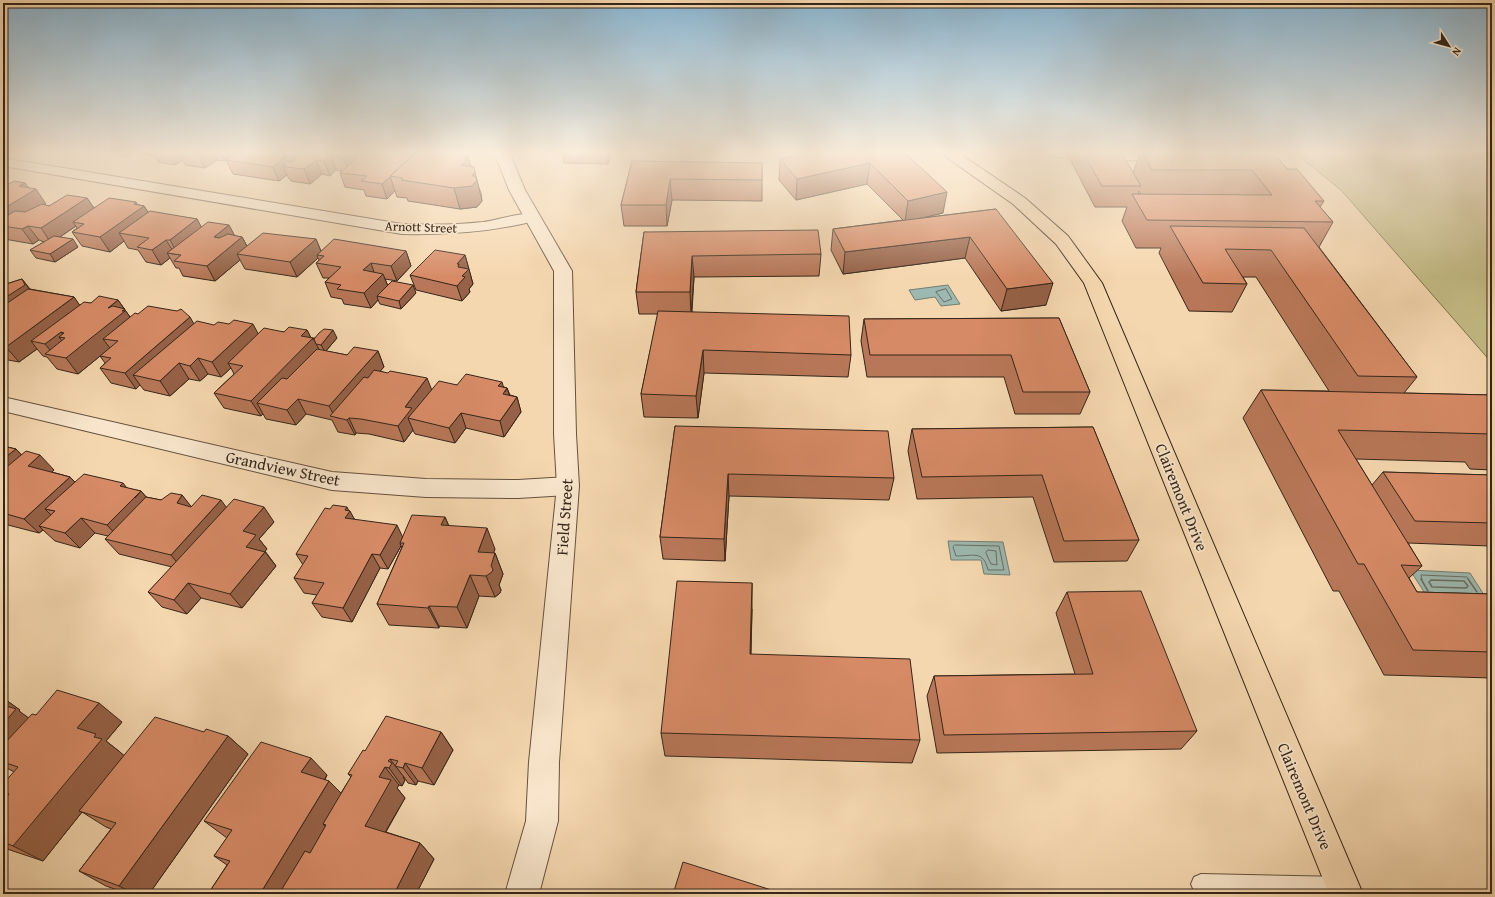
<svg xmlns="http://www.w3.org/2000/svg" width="1495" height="897" font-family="'Gentium Book Plus',serif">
<rect width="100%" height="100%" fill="#f5d7af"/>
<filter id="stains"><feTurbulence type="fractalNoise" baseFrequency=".005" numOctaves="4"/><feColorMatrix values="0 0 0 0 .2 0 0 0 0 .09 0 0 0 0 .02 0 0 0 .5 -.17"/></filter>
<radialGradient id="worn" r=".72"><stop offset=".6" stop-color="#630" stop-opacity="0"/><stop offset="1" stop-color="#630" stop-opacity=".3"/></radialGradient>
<path fill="#c4bc85" stroke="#7c714f" d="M1290,152H1492V363L1341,190L1300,157Z"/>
<path fill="#9db8b0" stroke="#737e74" d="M948,285L960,304L941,306L935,297L915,300L909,290Z
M948,541L1003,542L1010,575L984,574L981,560H951Z
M1410,570L1470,573L1486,598L1426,595Z"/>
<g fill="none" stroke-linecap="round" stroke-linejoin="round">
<path stroke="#686f64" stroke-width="1" d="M946,289L952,299L944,302L936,292Z
M955,545L999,546L1004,570H988C983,550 974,556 956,556L953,547Z
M988,550L996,551L997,565L991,564L986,553Z
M1422,580L1421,575L1467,577L1469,580"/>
<path stroke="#686f64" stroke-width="1.5" d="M1421,579L1428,591
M1468,579L1477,592
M1431,580L1464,581L1468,586L1466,588L1432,587L1429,582Z"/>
<g stroke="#64523e" stroke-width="2">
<path id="service" d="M1043,152H1070L1071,154C1066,159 1048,157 1043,152Z
M1109,154L1157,155L1162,158L1157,161L1106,159V155Z
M1201,874L1343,877L1350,880L1353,887L1351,894H1200L1194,891L1191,884L1194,877Z"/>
</g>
<g stroke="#64523e" stroke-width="2">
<path id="minor" d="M3,158L402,224C429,225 456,225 483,222C497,220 526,211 538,214L540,217L538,220C493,232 449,235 402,234L3,166Z
M3,397L332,472L426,479L518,480L568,477L576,480L579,486L576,492L568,495L518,498L426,497L332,490L3,411Z"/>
</g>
<g stroke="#64523e" stroke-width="2">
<path id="tertiary" d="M494,152H509L525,190L572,271L576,434L579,486L559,762L558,821L539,894H505L526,821L529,762L557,486L554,434V271L509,190Z"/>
</g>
<g stroke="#342619" stroke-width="2">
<path id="primary" d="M939,152H957L1025,198L1068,236L1102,283L1363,894H1329L1084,283L1056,244L1013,204Z"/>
</g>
<use href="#service" fill="#f8e5cb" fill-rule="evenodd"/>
<use href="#minor" fill="#f8e5cb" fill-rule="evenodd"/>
<use href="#tertiary" fill="#f8e5cb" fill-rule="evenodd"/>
<use href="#primary" fill="#f5d7af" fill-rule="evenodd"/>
</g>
<path fill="#b87758" stroke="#342619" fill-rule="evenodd" d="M107,152H133L128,156Z
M140,152H467L471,167L481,193L482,201L477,207L460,209L408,201L407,198L397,197L395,191L387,199L366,196L364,190L345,187L340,173L342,171L336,170L330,176L322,174L310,184L291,181L290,179H289L287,175L279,181L233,174L226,160L225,161L217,160L205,168L185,165L183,160L175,165L158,162L155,156L140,154Z
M562,152H612L608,164L564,163Z
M904,152L943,213L921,218L996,209L1046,305L1001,311L965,258L843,274L831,250L833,229L903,220L867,184L796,200L779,180L780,159Z
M1066,152H1121L1133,173L1140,153H1129V152H1273L1287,169L1324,201L1320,207L1333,222L1319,247L1417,377L1404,393L1492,395V470L1470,469L1465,462L1356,459L1372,485L1383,472L1492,475V548L1490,546L1408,543L1422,566L1409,578L1417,592L1492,594V678L1384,675L1339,591H1333L1243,418L1261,390L1329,391L1256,277H1243L1247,284L1232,312L1189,311L1159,253L1161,248H1136L1122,221L1127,207H1095ZM1139,191L1141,194H1138Z
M632,161L762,163V201L672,200L667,226H624L621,205Z
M3,186L29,188L46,204L44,205L49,206L87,198L94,208L138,205L144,206L148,212L197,219L201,227L235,236L242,237L247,246L316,239L321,251H406L411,266L397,281L385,279L388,286L416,293L401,309L380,304L378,300L371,308L344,304L342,299L331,297L325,282L329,278H323L316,263L319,260L318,258L297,277L245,269L240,260L215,281L183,276L179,268H176L170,258L161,265L146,262L138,250L128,248L124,241L110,252L82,246L72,232L77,228L76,226L60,237L78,247L55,262L36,258L30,250L44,242L39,240L33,244L4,239L3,237Z
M644,232L821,254L819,276L694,277L692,312L851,355L848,377L704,373L698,418L644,417L641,394L658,314H639L636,292Z
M465,255L473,284L469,289L470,292L462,301L416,290L410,275Z
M22,279L30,289L74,297L79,305L91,303L118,300L130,317L194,324L259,334L307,330L311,338H337L326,351L347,355L378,351L384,367L380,371L432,390L457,385L504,387L507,388L510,395L517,397L521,412L504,437L466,428L455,443L415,434L413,430L404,442L369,434L356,433L355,435L338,432L332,420L306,414L296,425L266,419L263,414L261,416L224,408L214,393L234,374L231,368L221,377L208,374L200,381L189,379L170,396L144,390L140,385L136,389L111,383L100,368L105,363L100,356L110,348L78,374L57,369L47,357L43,356L37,349L19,362L3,359V285Z
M1059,318L1090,392L1080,414H1015L1004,377H867L861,341L864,319Z
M675,426L894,478L889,500L729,496L725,561L663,559L660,537Z
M1093,427L1139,540L1127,561L1054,562L1033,497L917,499L908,451L912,429Z
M3,446L16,449L22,455L54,470L52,472L70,477L75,482L126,488L141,491L146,497L161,500L182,495L191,507H226L274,522L259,539L267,549L265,551L276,566L242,608L201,598L187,614L162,607L148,592L172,567L119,554L105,539L108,536L95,533L80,548L55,541L43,530L39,533L8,525L3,530Z
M349,511L355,520L402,537L445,517L449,526L495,549L493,553H495L503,574L499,585L501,590L500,593L495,597L479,596L467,628L439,626V628L389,625L377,604L402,547L401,546L388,569L380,568L352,622L322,617L312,603L317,595L304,593L294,578L303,565L296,554Z
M1067,592L1197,731L1181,749L937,753L927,696L934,676L1075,674L1056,613Z
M752,609L751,654L920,740L912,763L665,756L661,733Z
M3,698L20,710L19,711L28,718L36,715L122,722L106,741L120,752L124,756L204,732L228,736L248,754L149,894H129L106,886L79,871L111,829L106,827L82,812L43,861L7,849L3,847V801L7,796L3,794V784L14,772L7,768L3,772Z
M441,732L453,750L434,785L418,781L416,785L408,783L404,777H403L405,780L402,786L399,785L397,788L405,798L386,832L420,843L434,859L416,894H208L227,865L214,856L227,838L204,821L327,775L325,780L329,781L341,793L351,777L348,774L365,751Z"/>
<path fill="#966147" stroke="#342619" d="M126,152H133L128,156Z
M168,152H179L183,160L175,165Z
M200,152H214L217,160L205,168L197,154Z
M221,152H228L230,157L225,161Z
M291,152H310L286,165H283L287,175L279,181L273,167Z
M350,152H372L349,172L343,158Z
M607,152H612L608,164Z
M331,156L336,170L330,176L324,161Z
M468,156L473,174L475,172L482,201L477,207L460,209L454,188L463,157Z
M316,160L322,174L310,184L304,169Z
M870,163L867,184L796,200L797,179Z
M390,176L395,191L387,199L382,184Z
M670,179L672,200L667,226L666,205Z
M25,183L32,192L36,189L46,204L12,225L3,214V209L19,186Z
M947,192L943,213L905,222L908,201Z
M87,198L97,213L73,222L76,226L51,243L41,228Z
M136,202L140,209L144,206L153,221L119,233L124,241L110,252L100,237Z
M197,219L205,234L178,255L170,240Z
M229,225L237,240L214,237Z
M28,226L39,240L33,244L22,229Z
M242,237L250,252L237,254L240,260L215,281L207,266Z
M970,237L965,258L843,274L845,252Z
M73,239L78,247L55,262L50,254Z
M316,239L322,254L317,255L318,258L297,277L290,262Z
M166,240L175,254L167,253L170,258L161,265L152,250Z
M406,251L411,266L397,281L391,266Z
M465,255L473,284L469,289L470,292L462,301L457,286V264Z
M692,256L694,277L691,314L690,292Z
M371,263L376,278L363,270Z
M383,274L389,289L377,296L378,300L371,308L364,293Z
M22,279L33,294L8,312L3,311V299Z
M1053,283L1046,305L1001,311L1007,289Z
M413,285L416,293L401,309L399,301Z
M74,297L85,313L31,341L37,349L19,362L6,347Z
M118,300L135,324L103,339L110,348L78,374L66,358L108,308Z
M190,317L199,333L133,375L140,385L136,389L125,373Z
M253,324L261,339L228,363L231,368L221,377L212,362Z
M307,330L312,340L313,338L321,353L257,403L263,414L261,416L251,401L301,336Z
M333,330L337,338L325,352L321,345Z
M61,332L73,348L65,338L59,337L69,350L55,356L45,344Z
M703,350L704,373L698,418L696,396Z
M378,351L384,367L339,418L335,417L329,406Z
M198,358L208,374L200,381L190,366Z
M179,363L189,379L170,396L160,381Z
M427,378L433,393L408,418L413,430L404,442L398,426L405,407Z
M502,382L505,392L507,388L512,403L508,409L498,386Z
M517,397L521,412L504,437L500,421Z
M298,399L306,414L296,425L287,410Z
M461,413L466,428L455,443L449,428Z
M349,418L356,433L355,435L347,420Z
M16,449L30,464L40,455L54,470L42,481L3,487V459Z
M728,474L729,496L725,561L724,539Z
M70,477L84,492L55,511L45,509L55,519L39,526L43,530L39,533L24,519Z
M123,483L135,498L141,491L154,506L121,540L107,525L120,486Z
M182,495L194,510L177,503Z
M221,500L232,515L183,570L171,555Z
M264,507L274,522L259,539L267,549L257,561L246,547L243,531Z
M347,507L349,511H350L358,526L345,518V510Z
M445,517L454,539L441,525Z
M81,518L95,533L80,548L65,533Z
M3,520L8,525L3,530Z
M397,525L404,540L400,543L401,546L388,569L380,555Z
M487,528L495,549L486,573L478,552Z
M265,552L276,566L242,608L230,594Z
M495,553L503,574L499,585L501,590L500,593L495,597L486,576Z
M372,554L380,568L352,622L343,608Z
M470,575L479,596L467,628L457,607Z
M188,583L201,598L187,614L174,600Z
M752,583V609L750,679V654Z
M429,606L439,626V628L428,608Z
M3,698L20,710L19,711L43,728L3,762Z
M99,703L122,722L106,741L120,752L126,757L79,811L82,812L43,861L13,846L77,728Z
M441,732L453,750L434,785L422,768Z
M228,736L248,754L149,894H135L119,886Z
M311,758L327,775L318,790L301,772Z
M390,759L404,777H403L405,780L402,786L389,768L388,761Z
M405,763L418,781L416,785L403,768Z
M3,766L7,768L3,772Z
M385,767L399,785L397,788L405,798L380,841L365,826L379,777Z
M329,781L346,798L326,825L323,824L327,829L289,894H260Z
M420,843L434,859L416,894H394Z"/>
<path fill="#d68a66" stroke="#342619" d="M186,152H200L197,154Z
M236,152H291L273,167L226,160Z
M303,152H350L343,158L331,156L324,161L316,160L304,169L285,167L286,165H283L287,161L291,162Z
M364,152H413V155L390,176H391L382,184L361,181L367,176L340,173Z
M413,152H467L468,156L463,157L466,160L461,165L474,167L475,172L472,176H475L477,180L472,186L454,188L401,180L403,178L390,176L416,153Z
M813,152H904L947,192L908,201L870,163L797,179L780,159Z
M1083,152H1121L1141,186H1102Z
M1142,152H1273L1287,169H1297L1324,201H1315L1333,222L1147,220L1132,194L1272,195L1252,170H1152Z
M632,161L762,163V180L670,179L666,205H621Z
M14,181L25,183L19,186L36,189L3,209V186H5Z
M67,195L87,198L41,228L28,226L22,229L3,226V218L15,211L25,212L42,204L49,206Z
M109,198L136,202L134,204L144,206L100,237L72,232L84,224L73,222Z
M996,209L1053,283L1007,289L970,237L845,252L833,229Z
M150,211L197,219L170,240H166L152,250L137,247L149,238L119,233Z
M208,222L229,225L214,237L219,238L228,234L242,237L207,266L174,261L181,255L167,253Z
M1170,226L1304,228L1417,377L1358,376L1271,250L1225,249L1247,284L1203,283Z
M818,230L821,254L692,256L690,292H636L644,232Z
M263,233L316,239L290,262L237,254Z
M54,236L73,239L50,254L30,250Z
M334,239L406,251L391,266L371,263L363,270L383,274L364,293L337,289L341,285L325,282L341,267L316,263L324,256L317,255Z
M435,250L465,255L457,264H459L458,267L469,269L462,276L465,277L457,286L410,275Z
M22,279L25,285L3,299V285Z
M392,281L413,285L399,301L377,296Z
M28,289L74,297L6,347L3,346V319L6,316H3L8,312L3,311V306Z
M99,296L118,300L108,308L113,306L125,309L122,311H125L66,358L45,354L65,338L59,337L64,333L61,332L45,344L31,341L84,302L91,303Z
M148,306L177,311L181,309L190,317L125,373L100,368L111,358L100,356L118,341L103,339L135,313L138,314Z
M658,311L849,316L851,355L703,350L696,396L641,394Z
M1059,318L1090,392H1023L1011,355H870L864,319Z
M234,320L253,324L212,362L198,358L190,366L179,363L160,381L133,375L197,321L214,325L218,322L229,324Z
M289,327L307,330L301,336L313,338L251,401L214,393L243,366L228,363L264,328L284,332Z
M324,329L333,330L321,345L316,344L314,339L319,333Z
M354,347L378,351L329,406L298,399L287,410L257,403L282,378L287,379L317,349L347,355Z
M374,370L388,373L390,371L427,378L405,407L412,408L398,426L361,419L349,418L347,420L330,416L364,377L368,378Z
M466,374L502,382L498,386L507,388L503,394L517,397L500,421L461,413L449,428L408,418L439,381L457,385Z
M1261,390L1492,395V435V434L1338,430L1422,566L1401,565L1417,592L1492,594V652L1413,650L1364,564H1358Z
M675,426L888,431L894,478L728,474L724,539L660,537Z
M1093,427L1139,540L1064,541L1042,475L922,477L912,429Z
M3,446L16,449L3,459Z
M26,451L40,455L28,466L70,477L24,519L3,513V470Z
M1383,472L1492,475V523L1415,521Z
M84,474L123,483L120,486L141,491L107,525L81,518L65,533L39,526L55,511L45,509Z
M171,493L182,495L177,503L191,507L202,495L221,500L171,555L105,539L146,497L161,500Z
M234,499L264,507L243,531L256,535L246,547L265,552L230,594L188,583L174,600L148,592Z
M333,505L347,507L345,510L350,511L345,518L397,525L380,555L372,554L343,608L312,603L324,583L294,578L308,556L296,554L325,508L330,509Z
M412,515L445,517L441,525L487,528L478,552L495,553L491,566L493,569L492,572L486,576L470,575L457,607L429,606L428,608L377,604L404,543H400Z
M677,581L752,583L750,654L910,659L920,740L661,733Z
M1141,591L1197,731L944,735L934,676L1093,674L1067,592Z
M57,690L99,703L77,728L96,734L94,737L102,739L13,846L3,842V801L9,794L3,792V784L18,767L3,762V745L32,714L36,715Z
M3,705L16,709L3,724Z
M386,716L441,732L422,768L405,763L403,768L395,766L398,761L390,759L388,761L392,763L389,768L385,767L379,777L391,780L365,826L420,843L394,894H279L305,851L310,853L326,825L323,824L352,775L348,774L363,750L365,751Z
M155,717L204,732L206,729L228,736L119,886L79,871L116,823L79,811Z
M261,742L311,758L301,772L329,781L260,894H208L230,861L214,856L232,830L204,821Z
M683,862L784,894H673Z"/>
<linearGradient id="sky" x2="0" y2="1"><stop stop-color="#8ab6d2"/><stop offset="0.55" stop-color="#faeddb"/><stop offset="1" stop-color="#faeddb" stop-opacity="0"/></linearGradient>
<rect width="1495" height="278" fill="url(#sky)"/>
<g text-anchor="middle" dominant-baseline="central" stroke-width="3.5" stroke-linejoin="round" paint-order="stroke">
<g font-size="13" fill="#342619" stroke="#f8e5cb">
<text transform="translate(421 227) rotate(2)">Arnott Street</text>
</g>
<g font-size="16" fill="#342619" stroke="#f8e5cb">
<text transform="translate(283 468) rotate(12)">Grandview Street</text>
<text transform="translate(1182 497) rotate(68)">Clairemont Drive</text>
<text transform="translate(564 517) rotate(-86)">Field Street</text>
<text transform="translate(1305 796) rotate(67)">Clairemont Drive</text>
</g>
</g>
<rect width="1495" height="897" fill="none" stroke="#f5d7af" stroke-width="16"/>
<rect x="4" y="4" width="1487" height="889" fill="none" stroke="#342619" stroke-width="2"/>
<rect x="8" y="8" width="1479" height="881" fill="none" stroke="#342619"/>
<g transform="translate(1449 46) rotate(126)" stroke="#f8e5cb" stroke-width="3" paint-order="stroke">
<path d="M0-3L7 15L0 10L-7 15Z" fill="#342619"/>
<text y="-6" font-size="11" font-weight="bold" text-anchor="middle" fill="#342619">N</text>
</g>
<rect width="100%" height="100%" filter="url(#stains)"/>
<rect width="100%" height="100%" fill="url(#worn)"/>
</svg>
